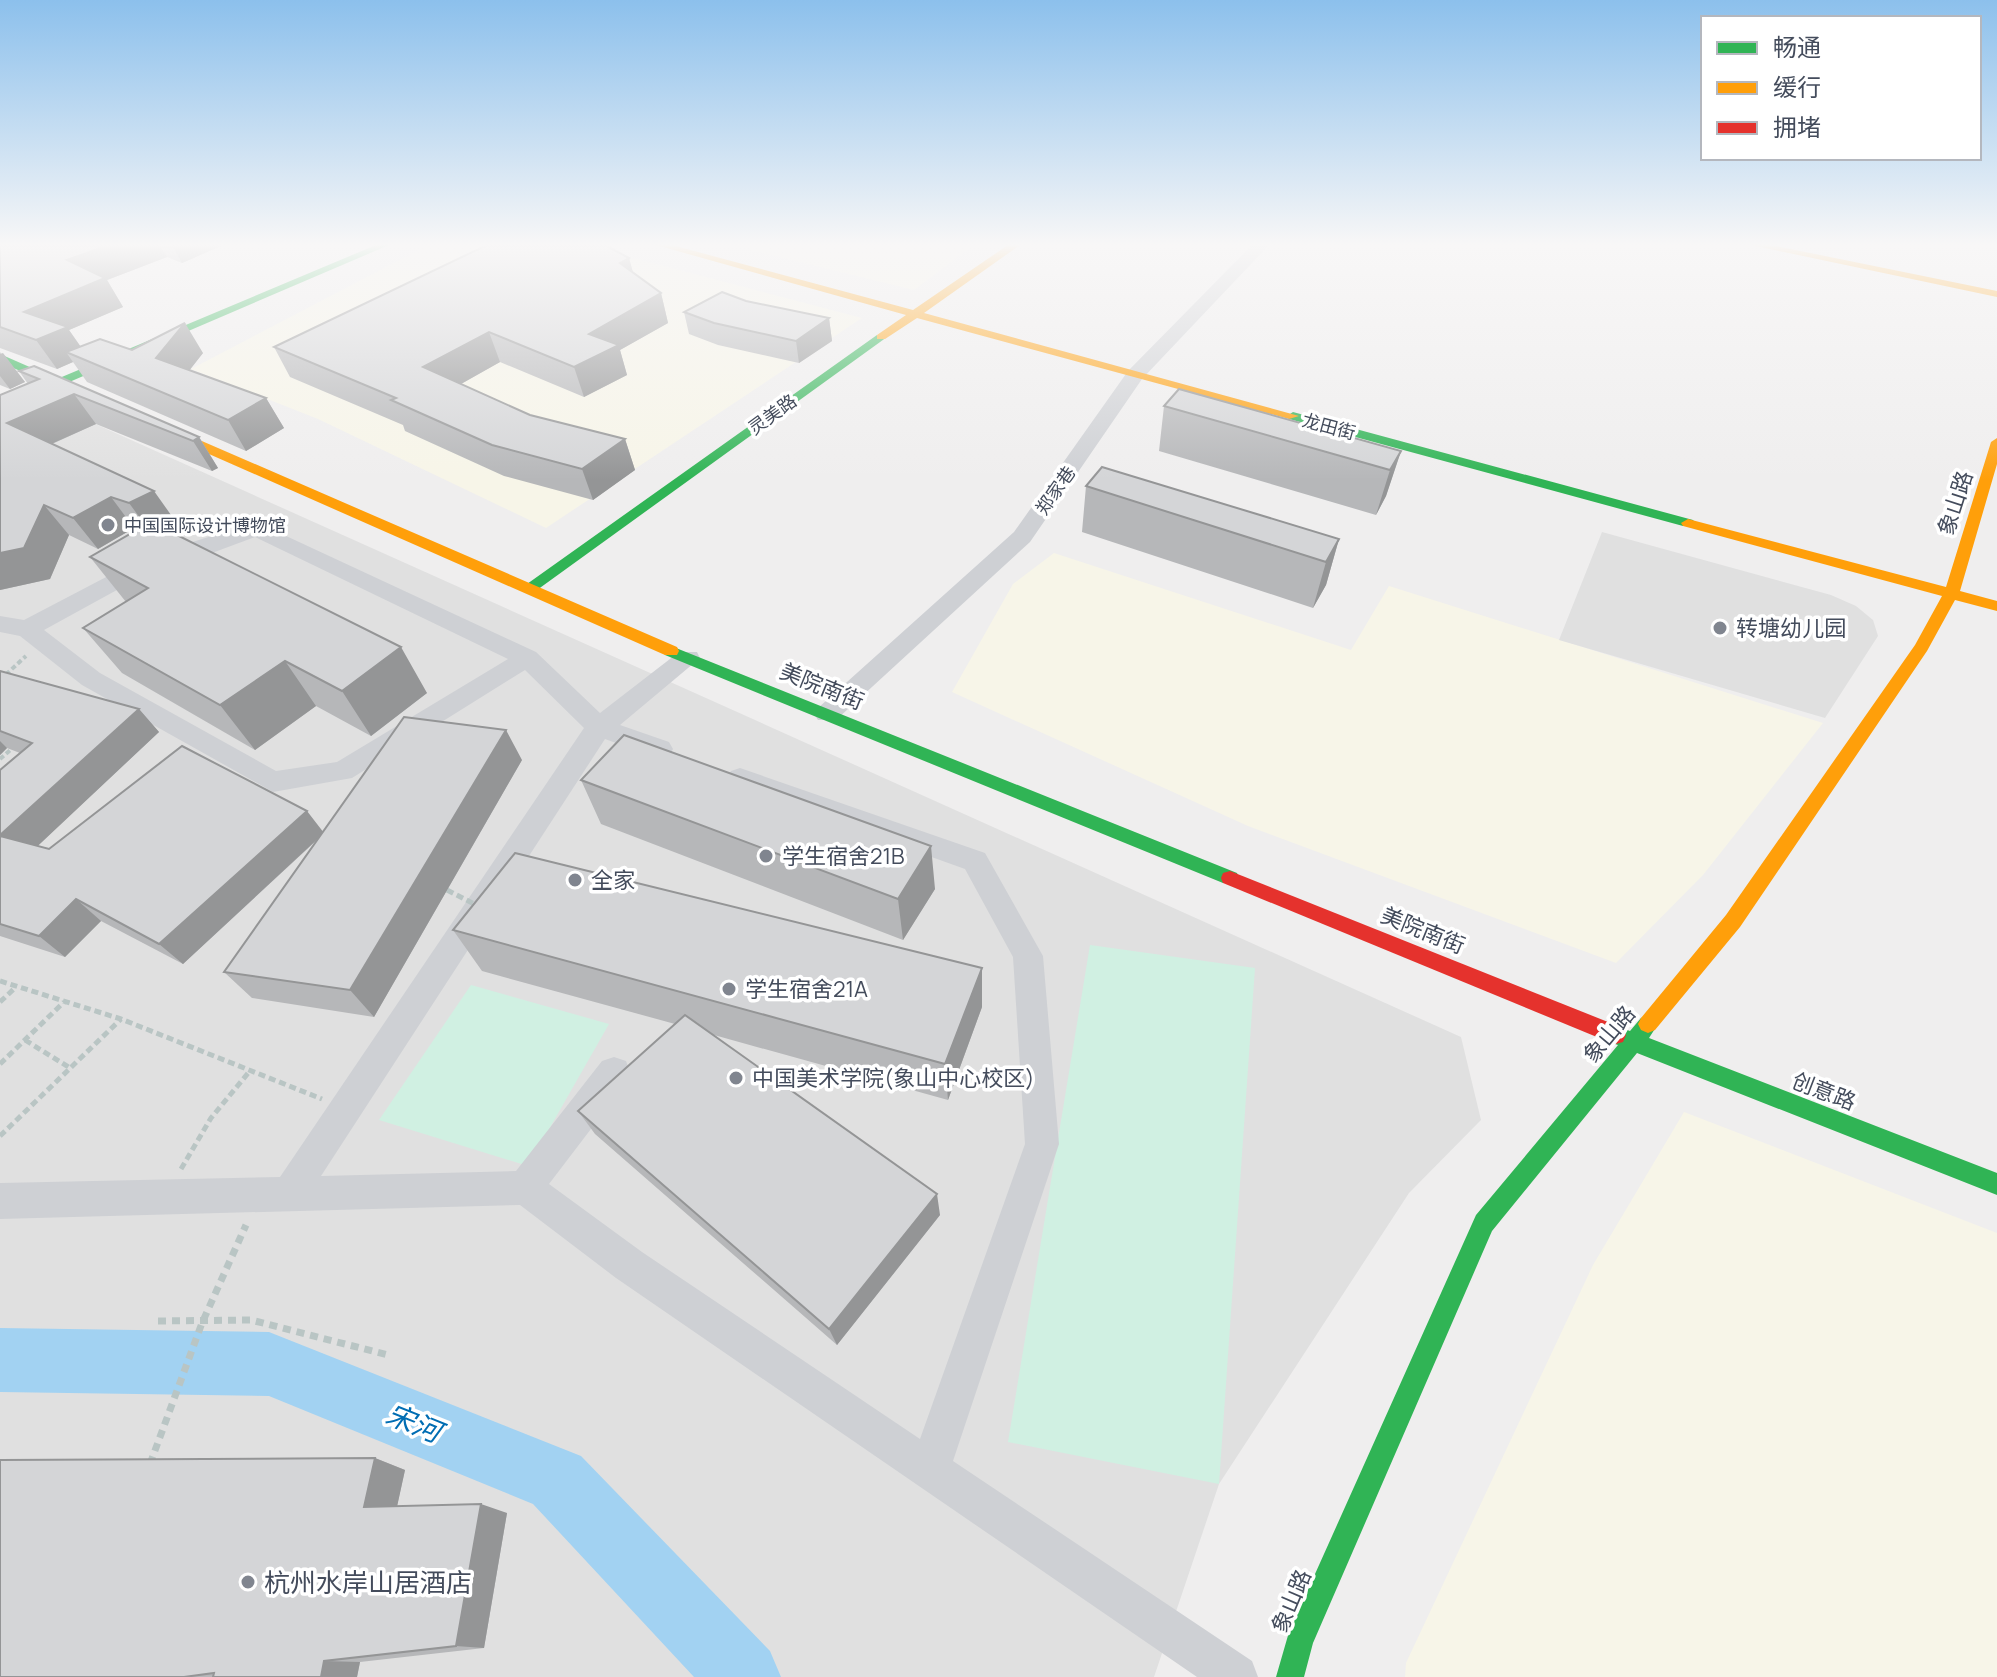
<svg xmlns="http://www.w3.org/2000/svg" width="1997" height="1677" font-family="Manrope,'Noto Sans SC',sans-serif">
<rect width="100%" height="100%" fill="#efeeee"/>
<path fill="#f7f5e8" d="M428,245H584L862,318L546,528L318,419L191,369Z
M730,245H974L914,290Z
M1054,553L1351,650L1389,586L1823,723L1703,875L1616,963L1248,826L952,692L1013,584Z
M1684,1112L1997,1233V1677H1405L1406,1663L1593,1265Z"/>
<path fill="#e0e0e0" d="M62,409L1461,1037L1481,1120L1409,1193L1219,1484L1154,1677H0V419Z
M1602,532L1831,595L1856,606L1873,620L1878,636L1825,718L1559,640Z"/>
<path fill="#d0f0e2" d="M1090,945L1255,968L1219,1484L1008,1442Z
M471,985L609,1024L528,1166L379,1120Z"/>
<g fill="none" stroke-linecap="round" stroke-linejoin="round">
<path fill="#a2d2f2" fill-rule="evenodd" d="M0,1328L269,1332L581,1456L770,1651L781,1677H694L533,1504L269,1396L0,1392Z"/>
<path stroke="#b9c5c4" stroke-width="4" stroke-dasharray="5 3" stroke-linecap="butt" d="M0,680L26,656
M0,759L15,746"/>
<path stroke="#b9c5c4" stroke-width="5" stroke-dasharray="7 4" stroke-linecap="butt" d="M0,981L121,1019L322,1099
M0,1002L16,987
M25,1040L70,1068
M0,1064L64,1002
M0,1136L121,1019
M181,1169L211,1118L249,1072"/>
<path stroke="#b9c5c4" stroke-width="7" stroke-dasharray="8 6" stroke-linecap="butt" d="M158,1321L251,1320L388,1355
M150,1464L202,1323L246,1225"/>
<path fill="#ced0d4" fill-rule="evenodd" d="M1252,245H1269L1142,379L1030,542L836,720H818L814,714L818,708L1014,532L1128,371Z
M256,522L536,652L600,713L679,652H697L700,658L620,725L669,742L673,749L669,756L660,759L605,739L321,1176L516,1171L602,1061L614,1057L626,1061L630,1072L626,1083L549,1184L642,1252L920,1439L1025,1144L1013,957L965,869L731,785L727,778L731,771L740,768L985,853L1043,956L1059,1144L953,1461L1252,1661L1258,1677H1197L616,1278L520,1205L0,1219V1183L280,1177L584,728L525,670L352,778L273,792L82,685L20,636L0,632V616L24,620L110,575L150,563L183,545ZM255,537L508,659L337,762L276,771L100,673L44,630L126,585Z"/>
<path fill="#30b455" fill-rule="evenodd" d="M376,245H389L67,383L77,387V393L57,387L0,411V403L47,383L0,362V354L57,379Z
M877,335L887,337L537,590H527V584Z
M1293,412L1693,520L1695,523L1693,526H1683L1289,419L1287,416Z
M671,646L1237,873L1239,878L1237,883H1223L665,655L663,651L665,647Z
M1648,1015L1655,1018L1658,1024L1649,1038L1997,1173V1195L1637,1053L1492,1231L1313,1643L1304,1677H1276L1289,1632L1476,1215L1618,1045L1609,1042L1606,1035L1609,1028L1616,1026L1630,1031L1641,1018Z"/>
<path fill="#ff9f0a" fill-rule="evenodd" d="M656,245H672L913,310L1008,245H1020L924,313L1299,416L1289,419L917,318L885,339H877V335L906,315Z
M1751,245H1771L1997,291V297Z
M150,422H158L677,647L679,651L677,655H665L150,428Z
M1997,438V464L1960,591L1997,601V611L1955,600L1927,651L1740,927L1655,1030L1648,1033L1641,1030L1638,1024L1641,1018L1726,915L1915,645L1942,596L1683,526L1681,523L1688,519L1946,587L1991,442Z"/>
<path fill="#e5322d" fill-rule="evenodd" d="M1230,871L1623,1028L1626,1035L1623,1042L1616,1044L1609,1042L1223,883L1221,878L1223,873Z"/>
<path stroke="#b9c5c4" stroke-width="5" stroke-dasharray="7 4" stroke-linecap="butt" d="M447,890L478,906"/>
</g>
<path fill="#b6b7b9" d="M0,245H223L182,263L167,257L107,280L123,307L69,330L81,347L132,350L203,353L189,370L266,398L284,428L246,451L87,382L73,362L57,369L0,348Z
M629,258L633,273L661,293L668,323L620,350L627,375L584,397L500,362L461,384L530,415L625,439L635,470L593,500L504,476L405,431L403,425L290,377L274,347Z
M746,301L829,318L832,341L799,363L718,345L689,334L684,312Z
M0,352L25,382L10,389L0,385Z
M19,371L199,437L218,468L212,471L96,424L52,444L176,522L163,528L427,693L371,736L316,706L255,750L122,673L83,628L126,602L90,557L139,529L134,528L98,549L69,535L50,579L0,590V395L28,384Z
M1164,406L1401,451L1386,496L1376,515L1159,451Z
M1086,486L1339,539L1326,585L1313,608L1082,532Z
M0,671L139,709L159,732L37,846L49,849L323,832L522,760L374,1017L252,998L224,972L317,840L183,964L101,921L65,957L0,936V770L20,753L7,748L0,755Z
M581,780L935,889L903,940L601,824Z
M453,930L982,1007L948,1100L714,1035L940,1215L837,1345L595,1134L578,1111L675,1024L482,971Z
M375,1458L405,1470L397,1506L507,1513L484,1648L360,1662L357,1677H0Z"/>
<path fill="#949596" d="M109,245H159L167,257L107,280L123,307L69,330L87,356L66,352L73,362L57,369L36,340L24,312L67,260Z
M172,245H223L182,263Z
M629,258L637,287L620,263Z
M661,293L668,323L620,350L627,375L584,397L574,367L589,334Z
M829,318L832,341L799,363L796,341Z
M185,323L203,353L175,389L156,358Z
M489,332L500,362L436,398L423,367Z
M3,353L25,382L10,389L0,376V354Z
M74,394L96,424L31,453L7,423Z
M266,398L284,428L246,451L228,420Z
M199,437L218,468L212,471L193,441Z
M625,439L635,470L593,500L582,469Z
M1401,451L1386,496L1376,515L1390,470Z
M154,491L176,522L152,534L129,503Z
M111,497L134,528L98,549L73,518Z
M44,505L69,535L50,579L0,590V553Z
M1339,539L1326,585L1313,608L1326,562Z
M401,647L427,693L371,736L342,691Z
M285,661L316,706L255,750L220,705Z
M139,709L159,732L25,858L0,837V835Z
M506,730L522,760L374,1017L350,990Z
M0,741L7,748L0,755Z
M307,811L324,833L183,964L159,944Z
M931,846L935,889L903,940L898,899Z
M76,899L101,921L65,957L39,936Z
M982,968V1007L948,1100L945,1064Z
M937,1194L940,1215L837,1345L829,1329Z
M375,1458L405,1470L395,1516L364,1507Z
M481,1504L507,1513L484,1648L456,1646Z
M324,1661L360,1662L357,1677H321Z"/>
<path fill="#d4d5d7" stroke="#949596" stroke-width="2" d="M0,245H109L67,260L105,278L24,312L68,327L36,340L0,327Z
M487,245H605L629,258L620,263L661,293L589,334L619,345L574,367L489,332L423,367L530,415L625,439L582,469L492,445L391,400L396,398L274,347Z
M722,292L746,301L829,318L796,341L714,323L684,312Z
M185,323L156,358L266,398L228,420L66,352L100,339L132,350Z
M34,366L199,437L193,441L74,394L7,423L154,491L129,503L111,497L73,518L44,505L24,548L0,553V395L39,379L19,371Z
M1179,389L1401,451L1390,470L1164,406Z
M1102,467L1339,539L1326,562L1086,486Z
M151,522L401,647L342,691L285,661L220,705L83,628L148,588L90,557Z
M0,671L139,709L0,835V770L32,743L0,731Z
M404,717L506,730L350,990L224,972Z
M624,735L931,846L898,899L581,780Z
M182,746L307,811L159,944L76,899L39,936L0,924V836L49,849Z
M515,853L982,968L945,1064L453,930Z
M685,1015L937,1194L829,1329L578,1111Z
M375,1458L364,1507L481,1504L456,1646L324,1661L321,1677H213L214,1673L184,1677H0V1460Z"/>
<linearGradient id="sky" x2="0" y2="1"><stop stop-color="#8cc0ec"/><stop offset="0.51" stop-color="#f8f7f7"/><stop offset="1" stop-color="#f8f7f7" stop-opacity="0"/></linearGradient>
<rect width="1997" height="480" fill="url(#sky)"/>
<g fill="#80858f" stroke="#fff" stroke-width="3">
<circle cx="108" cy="525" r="8"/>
<circle cx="1720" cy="628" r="8"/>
<circle cx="766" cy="856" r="8"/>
<circle cx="575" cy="880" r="8"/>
<circle cx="729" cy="989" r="8"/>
<circle cx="736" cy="1078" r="8"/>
<circle cx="248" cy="1582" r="8"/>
</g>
<g text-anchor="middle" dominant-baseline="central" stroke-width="7" stroke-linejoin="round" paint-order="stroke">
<g font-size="18" fill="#444c5c" stroke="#fff">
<text transform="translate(772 414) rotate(-36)">灵美路</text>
<text transform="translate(1329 426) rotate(15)">龙田街</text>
<text transform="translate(1055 490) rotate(-55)">郑家巷</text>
</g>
<g font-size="18" fill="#444c5c" stroke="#fff" text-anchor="start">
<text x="124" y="525">中国国际设计博物馆</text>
</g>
<g font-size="22" fill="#444c5c" stroke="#fff">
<text transform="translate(1955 503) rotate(-72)">象山路</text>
<text transform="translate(822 686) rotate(22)">美院南街</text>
<text transform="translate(1423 930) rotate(22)">美院南街</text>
<text transform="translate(1609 1034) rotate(-50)">象山路</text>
<text transform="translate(1824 1091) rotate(21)">创意路</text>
<text transform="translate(1291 1601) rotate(-67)">象山路</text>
</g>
<g font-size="22" fill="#444c5c" stroke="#fff" text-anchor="start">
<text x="1736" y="628">转塘幼儿园</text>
<text x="782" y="856">学生宿舍21B</text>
<text x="591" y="880">全家</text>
<text x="745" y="989">学生宿舍21A</text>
<text x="752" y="1078">中国美术学院(象山中心校区)</text>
</g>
<g font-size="26" fill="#444c5c" stroke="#fff" text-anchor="start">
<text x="264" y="1582">杭州水岸山居酒店</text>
</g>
<g font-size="28" font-style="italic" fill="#016db3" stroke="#fff">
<text transform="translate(414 1422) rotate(22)">宋河</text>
</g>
</g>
<rect x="1701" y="16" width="280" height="144" fill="#ffffff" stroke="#b4b7be" stroke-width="2"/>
<rect x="1717" y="42" width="40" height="12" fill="#30b455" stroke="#b4b7be" stroke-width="2"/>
<text x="1773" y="56" font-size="24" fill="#444c5c">畅通</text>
<rect x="1717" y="82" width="40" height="12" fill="#ff9f0a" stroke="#b4b7be" stroke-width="2"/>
<text x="1773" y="96" font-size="24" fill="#444c5c">缓行</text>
<rect x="1717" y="122" width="40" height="12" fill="#e5322d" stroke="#b4b7be" stroke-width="2"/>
<text x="1773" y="136" font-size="24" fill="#444c5c">拥堵</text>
</svg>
